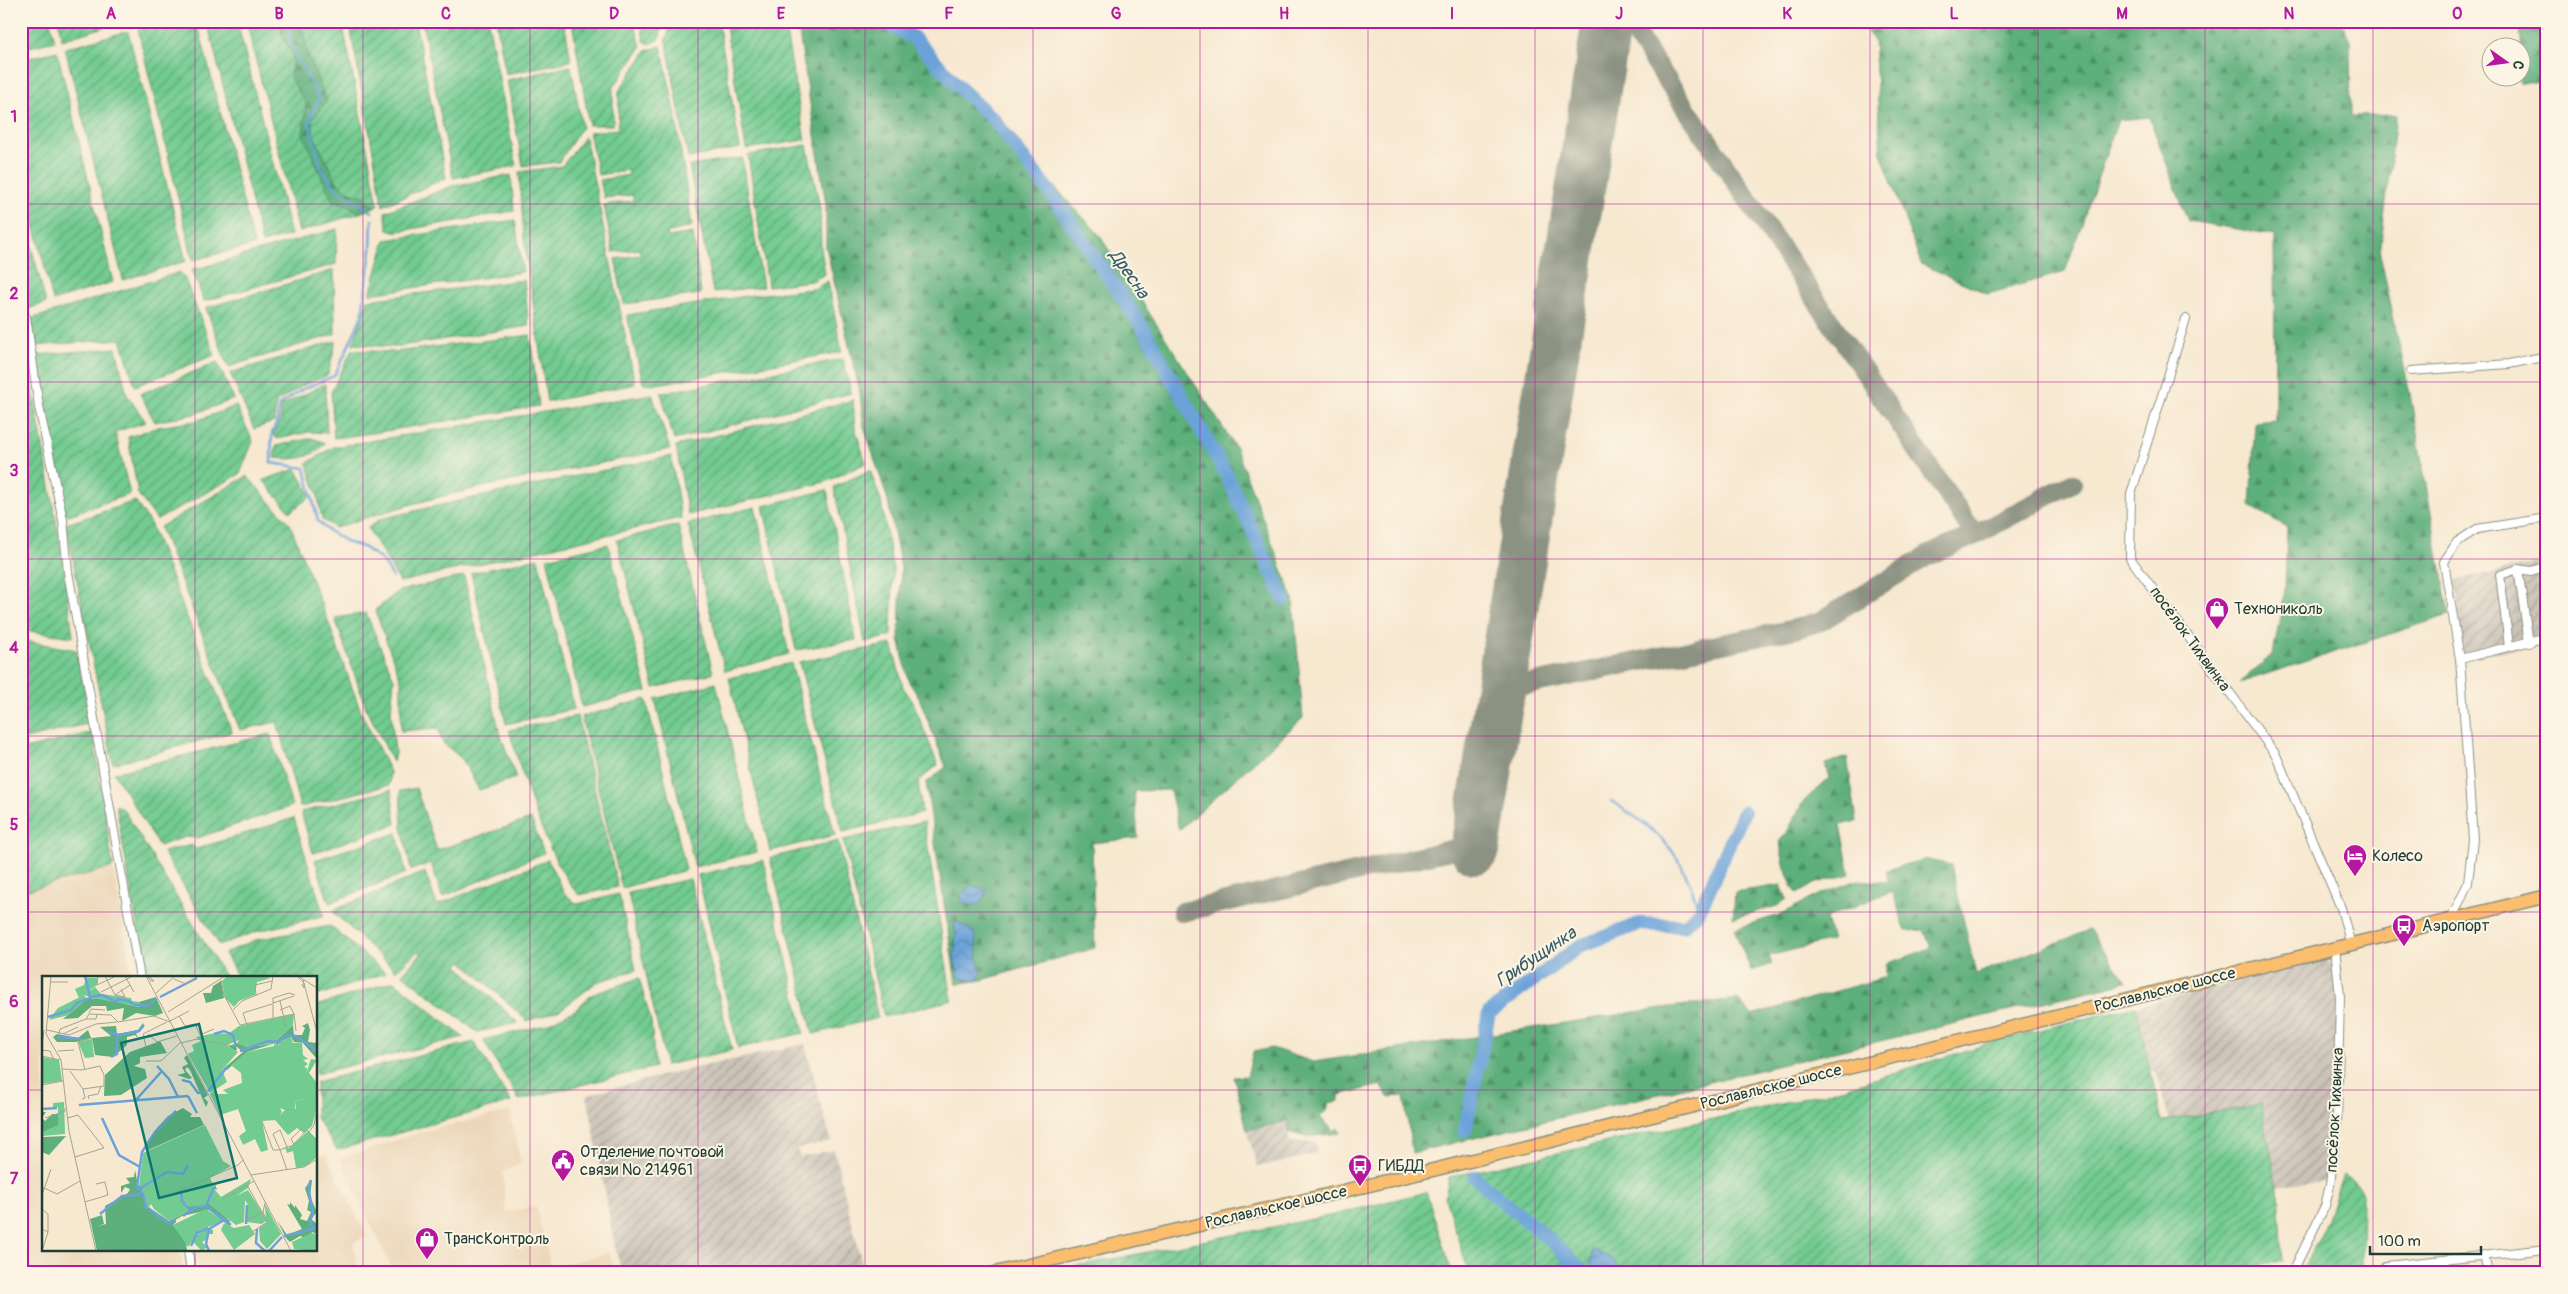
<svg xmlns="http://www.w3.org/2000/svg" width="2568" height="1294" font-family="Pangolin,sans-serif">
<defs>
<pattern id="industrial-furrows" width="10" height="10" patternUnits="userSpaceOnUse" patternTransform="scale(1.25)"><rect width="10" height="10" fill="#cbc2b8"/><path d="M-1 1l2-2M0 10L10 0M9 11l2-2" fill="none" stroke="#a49f96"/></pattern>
<pattern id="forest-firs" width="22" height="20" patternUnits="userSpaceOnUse" patternTransform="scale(1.25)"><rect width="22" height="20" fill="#5daf7b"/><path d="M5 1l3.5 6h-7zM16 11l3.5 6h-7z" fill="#4c9066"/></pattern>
<pattern id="garden-furrows" width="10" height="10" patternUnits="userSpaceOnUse" patternTransform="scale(1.25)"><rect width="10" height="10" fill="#72cb91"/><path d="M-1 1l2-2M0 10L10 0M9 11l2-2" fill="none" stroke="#5da677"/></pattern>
<pattern id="water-waves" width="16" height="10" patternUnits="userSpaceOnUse" patternTransform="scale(1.25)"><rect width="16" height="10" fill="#6ba2d9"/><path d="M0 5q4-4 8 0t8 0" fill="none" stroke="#5785b1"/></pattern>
</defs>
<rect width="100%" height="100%" fill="#fcf5e5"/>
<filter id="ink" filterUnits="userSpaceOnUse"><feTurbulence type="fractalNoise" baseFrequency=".02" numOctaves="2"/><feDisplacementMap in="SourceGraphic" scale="10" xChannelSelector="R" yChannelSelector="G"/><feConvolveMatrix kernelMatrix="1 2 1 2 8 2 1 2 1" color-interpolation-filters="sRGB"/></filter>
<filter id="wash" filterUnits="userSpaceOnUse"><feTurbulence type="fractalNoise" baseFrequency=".0096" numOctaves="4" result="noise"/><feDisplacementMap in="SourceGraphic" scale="20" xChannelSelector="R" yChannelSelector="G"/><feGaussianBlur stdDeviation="1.12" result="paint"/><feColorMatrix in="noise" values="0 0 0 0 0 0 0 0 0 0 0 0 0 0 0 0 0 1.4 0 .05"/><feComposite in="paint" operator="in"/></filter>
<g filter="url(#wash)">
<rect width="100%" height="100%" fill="#f7e8d0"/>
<path fill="#ecd7ba" d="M113,867L132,978H44V1250H180L184,1273H21V892Z
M510,1111L521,1163L503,1172L506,1212L536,1206L551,1267L609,1253L615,1273H394L340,1159L422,1132Z
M326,1154L366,1236L353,1243L359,1273H200L195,1250H316V1157Z"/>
<path fill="url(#industrial-furrows)" d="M2547,561V704L2538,645L2464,658L2455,580Z
M2326,960L2341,970L2332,1181L2278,1187L2261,1105L2169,1120L2156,1071H2152L2136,1006Z
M805,1044L831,1141L797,1149L800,1157L834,1150L862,1264L823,1273H622L615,1247L587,1095L672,1073Z
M1289,1121V1142H1316L1317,1154L1257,1167L1247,1130Z"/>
<path fill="url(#forest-firs)" stroke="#3e7658" d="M281,21H299L306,34L309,59L320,80L327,101L314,136L329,166L348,191L364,196L375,207L360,213L347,205L332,201L303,134L306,103L290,78L293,56L282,35Z
M797,21H886L953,79L1098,233L1236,448L1293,598L1303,718L1179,830L1170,790L1134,791L1138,838L1092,843L1095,948L982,980L956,984L926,783L946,767L919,698L909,682L899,639L901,568L887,497L864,427L860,393L826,247V205Z
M1861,21H2342L2350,41L2351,116L2396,115L2380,254L2410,394L2449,615L2239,683L2273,654L2285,590L2287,527L2250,506L2255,422L2275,420L2274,235L2188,221L2149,117L2118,120L2065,272L1988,294L1921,264L1881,153L1874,41Z
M2517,21H2547V84L2519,82L2521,41Z
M1847,757L1857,821L1840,825L1850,874L1814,884L1797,894C1786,876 1782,861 1780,840L1786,834L1803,802L1829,778L1825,764Z
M1925,859L1951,865L1976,974L2089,930L2127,982L1412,1153L1404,1096L1388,1097L1381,1085L1339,1095V1101L1328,1103V1109L1320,1117L1334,1131L1338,1128L1340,1133L1306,1137L1289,1132V1121L1247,1130L1234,1077L1247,1076L1253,1052L1272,1048L1313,1062L1661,1008L1737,999L1752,1015L1886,977V964L1931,948L1924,930L1906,931L1892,891L1826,918L1832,940L1769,956L1772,964L1751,971L1734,929L1779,915L1820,894L1858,880L1889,882L1886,870Z
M1781,885L1787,899L1777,906L1733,918L1735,892Z"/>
<path fill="url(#garden-furrows)" stroke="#488462" d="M21,21H50L55,41L21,49Z
M58,21H124L62,40Z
M164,21H197L254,245L193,260L138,30Z
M207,21H237L291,235L262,243Z
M246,21H281L282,35L293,56L290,78L306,103L303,134L332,200L347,205L360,213L299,232Z
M300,21H342L378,204L375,207L364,196L348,191L337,182L314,136L312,120L327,101C322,87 315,74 310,60C305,47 305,34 300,21Z
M349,21H415L446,178L383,206Z
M422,21H488L516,166L453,178Z
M496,21H564L571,61L506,74Z
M572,21H634L641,47L613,88V125H589Z
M641,21H664L659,39L650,44L644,41Z
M672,21H718L740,148L688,158L666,40Z
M725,21H784L805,140L746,149Z
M128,31L186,261L123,280L65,48Z
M661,46L675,111L692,226L667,233L668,237L693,233L701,294L624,304L615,259L640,255V249L613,252L604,205L633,201V195L604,198L600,180L629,175L628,170L598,175L589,132L618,129L619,91L646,51Z
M57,51L113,282L53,301L21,171V60Z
M571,66L582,127L559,162L523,166L507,80Z
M585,136L635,384L547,402L524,238L519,172L562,166Z
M807,145L820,208L821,248L825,274L812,281L768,286L748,155Z
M742,158L763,287L713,292L689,166Z
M511,175L514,211L394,232L388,230L385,212L452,186Z
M21,206L46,303L22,311H21Z
M515,220L523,272L370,294L385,240Z
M337,229L336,264L204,301L192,270Z
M334,270L335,334L228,367L206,308Z
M180,272L185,279L215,355L135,386L121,339L35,346L31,319Z
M524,280L529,326L394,347L353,344L368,300Z
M828,281L842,352L657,384L643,383L627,315L753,295L814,289Z
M21,321L64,566L73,637L21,630Z
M530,335L539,406L373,433L334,438L331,392L352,350L394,352Z
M336,341L328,375L304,385L276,402L274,422L254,429L230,373Z
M116,348L127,395L146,422L115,432L130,494L69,515L65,513L37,355Z
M843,359L851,393L674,440L661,393Z
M217,362L234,399L194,414L155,422L140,394Z
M325,384L327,433L309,432L277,439L273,434L280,422L281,406Z
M652,394L670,449C559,473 443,489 336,528L322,519L317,493L307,463L334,447Z
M853,400L855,428L866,463L825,482L688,515L676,446Z
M236,406L253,441L240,474L157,520L138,494L128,437L158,427L195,421Z
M312,438L325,443C312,460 293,460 274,458L276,446Z
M671,456L681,518L400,582L368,528L380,519L440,505Z
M296,469L311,496L290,512L263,480Z
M870,470L881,501L893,570L891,636L865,642L834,487Z
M247,476L290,524L329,624L361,712L390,772L389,785L300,807L277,722L240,730L160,527Z
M827,490L856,640L796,650L763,506Z
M135,501L151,525L232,732L113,764L66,524Z
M755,507L789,654L725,671L688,524Z
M678,525L713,673L654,688L617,540Z
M608,544L647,691L582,707L547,558Z
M538,558L574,709L506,724L471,573Z
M464,576L499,730L516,778L479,790L463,760L442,742L438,728L401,731V681L375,610L399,591Z
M366,613L394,679L391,711L395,753L393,762L366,708L335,618Z
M21,640L76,650L91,723L21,740Z
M892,644L903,687L913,702L938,765L918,781L922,813L843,832L799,662Z
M791,663L835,835L770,851L729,678Z
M716,683L757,852L695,867L655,699Z
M646,699L686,870L622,888L581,717Z
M577,716L618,887L579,895C548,863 522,774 509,730Z
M93,732L113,867L21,892V750Z
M270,734L292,806L197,838L185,837L159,846L114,773Z
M416,788L437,850L531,819L544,853L442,897L431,863L411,870L402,827L400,791Z
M391,790L396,824L313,853L301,812Z
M116,805L123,809L226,978H146Z
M294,818L324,916L258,931L219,945L163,852L192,845L196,849Z
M924,822L952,1000L884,1017L843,840Z
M397,833L406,873L329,903L315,860Z
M838,841L878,1018L813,1034L770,858Z
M548,860L564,893L577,904L619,894L636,970L597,982L560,1010L527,1021L462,961L458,966L518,1023L477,1032L402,974L421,954L418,951L396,971L332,911L425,872L437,905Z
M763,860L804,1033L738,1048L698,875Z
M690,879L732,1050L666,1065L628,893Z
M330,926L386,973L316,996V978H238L225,953L255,940Z
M639,978L651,1021L655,1067L519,1100L483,1040L545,1025L575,1010L591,995Z
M394,981L463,1037L316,1074V1006Z
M2136,1006L2162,1121L2261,1105L2278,1187L2282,1262L2212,1273H1469L1445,1198L1449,1177L1785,1103L1841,1089L2007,1038Z
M474,1042L511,1102L337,1150L316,1118V1082Z
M2343,1174L2359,1185L2363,1193L2362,1273H2302L2327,1221Z
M1426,1192L1452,1273H1062V1269L1333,1215Z"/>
<path fill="url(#water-waves)" stroke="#457086" d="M972,885L988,890L978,905L964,904L960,895Z
M954,921L974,931C978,945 975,960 982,973L977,980H965L959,977L954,958L956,936Z
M1593,1249L1613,1260L1624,1273H1592L1590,1262Z"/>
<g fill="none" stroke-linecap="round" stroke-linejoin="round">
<path stroke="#6ba2d9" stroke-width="2.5" d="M288,21L290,43L319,98L309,123L321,167L335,188L372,212
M372,220L371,250L362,315L345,354L334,376L303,389L279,405L277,422L272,433L271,463L305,468L318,521L329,531L349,543L363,547L383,561L393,577
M1611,801C1662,833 1683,852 1699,912"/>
<path stroke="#6ba2d9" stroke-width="14" d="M879,21L913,37L958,86L994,120L1049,191L1143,328L1226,474L1284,599
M1465,1130L1489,1013L1580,946L1639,924L1684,926L1699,912L1744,812
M1475,1177C1510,1210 1551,1236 1583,1273"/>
<path stroke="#8b9282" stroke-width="20" d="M1627,21L1975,535
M1500,690L1795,629L1821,621L1929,555L1975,535L2072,483
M1182,912L1476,844"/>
<path stroke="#8b9282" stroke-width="50" d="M1475,849L1607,21"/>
</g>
</g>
<g filter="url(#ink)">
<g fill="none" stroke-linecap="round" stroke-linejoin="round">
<g stroke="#8b9282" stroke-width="10">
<path id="minor" d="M26,317L39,407L63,520L68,572L140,978
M2186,319L2131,494L2130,558L2276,755L2341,908L2351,945
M2411,371L2509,364L2547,356
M2544,567L2547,591
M2518,569L2529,643
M2509,646L2500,575L2518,569L2531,571L2547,566
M2460,659L2547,637
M2452,918L2468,883L2473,839L2460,659L2444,562L2457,542L2477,529L2547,518
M188,1250L191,1273
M2484,1255L2488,1273
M2296,1265L2325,1206L2330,1185L2337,1123L2340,997L2335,947
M2385,1273L2386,1266L2547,1249"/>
</g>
<g stroke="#8b9282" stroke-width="15">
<path id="primary" d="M995,1273L1433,1170L2547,896"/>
</g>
<use href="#minor" stroke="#fff" stroke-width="8"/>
<use href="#primary" stroke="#fbbd6e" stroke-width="12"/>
</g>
</g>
<path fill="none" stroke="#b5179e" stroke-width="1" stroke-opacity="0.55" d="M195,21V978M363,21V1273M530,21V1273M698,21V1273M865,21V1273M1033,21V1273M1200,21V1273M1368,21V1273M1535,21V1273M1703,21V1273M1870,21V1273M2038,21V1273M2205,21V1273M2373,21V1273M21,204H2547M21,382H2547M21,559H2547M21,736H2547M21,912H2547M21,1090H44M316,1090H2547M195,1250V1273"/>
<defs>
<g id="shop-pin" transform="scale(1.25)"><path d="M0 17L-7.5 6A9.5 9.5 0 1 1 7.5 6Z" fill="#b5179e" stroke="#fcf5e5"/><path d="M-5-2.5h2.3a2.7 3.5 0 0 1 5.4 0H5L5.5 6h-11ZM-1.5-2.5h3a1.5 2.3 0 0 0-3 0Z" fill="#fff"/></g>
<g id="hotel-pin" transform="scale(1.25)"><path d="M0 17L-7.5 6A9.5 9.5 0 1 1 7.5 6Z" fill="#b5179e" stroke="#fcf5e5"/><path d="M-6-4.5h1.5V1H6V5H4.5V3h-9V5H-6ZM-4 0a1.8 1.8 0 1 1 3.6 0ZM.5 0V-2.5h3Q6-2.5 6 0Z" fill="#fff"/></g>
<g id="bus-pin" transform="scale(1.25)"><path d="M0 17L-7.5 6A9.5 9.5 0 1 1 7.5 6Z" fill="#b5179e" stroke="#fcf5e5"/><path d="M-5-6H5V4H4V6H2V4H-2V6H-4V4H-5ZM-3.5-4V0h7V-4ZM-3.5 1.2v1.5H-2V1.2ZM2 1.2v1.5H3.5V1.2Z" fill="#fff"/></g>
<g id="civic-pin" transform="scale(1.25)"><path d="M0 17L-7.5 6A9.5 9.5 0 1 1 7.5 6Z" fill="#b5179e" stroke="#fcf5e5"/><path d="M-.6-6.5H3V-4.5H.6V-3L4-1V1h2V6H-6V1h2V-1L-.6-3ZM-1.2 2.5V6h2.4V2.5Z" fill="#fff"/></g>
</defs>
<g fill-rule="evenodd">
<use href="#shop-pin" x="2217" y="609"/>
<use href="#hotel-pin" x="2355" y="856"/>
<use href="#bus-pin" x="2404" y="926"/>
<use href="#civic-pin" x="563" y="1161"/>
<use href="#bus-pin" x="1360" y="1166"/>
<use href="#shop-pin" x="427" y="1239"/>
</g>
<g text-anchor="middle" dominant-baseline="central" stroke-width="4" stroke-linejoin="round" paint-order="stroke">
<g font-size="16" fill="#1f3d34" stroke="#fcf5e5" text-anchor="start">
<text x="2234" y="609">Технониколь</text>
<text x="2372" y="856">Колесо</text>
<text x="2422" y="926">Аэропорт</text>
<text x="580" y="1152">Отделение почтовой<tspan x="580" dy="18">связи № 214961</tspan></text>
<text x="1378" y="1166">ГИБДД</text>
<text x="444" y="1239">ТрансКонтроль</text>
</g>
<g font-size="16" fill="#1f3d34" stroke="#fcf5e5">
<text transform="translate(2190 639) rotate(54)">посёлок Тихвинка</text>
<text transform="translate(2165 990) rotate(-14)">Рославльское шоссе</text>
<text transform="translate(1771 1087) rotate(-14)">Рославльское шоссе</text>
<text transform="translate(2335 1110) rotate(-87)">посёлок Тихвинка</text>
<text transform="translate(1276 1207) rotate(-13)">Рославльское шоссе</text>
</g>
<g font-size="18" font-style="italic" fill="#365b66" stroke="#fcf5e5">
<text transform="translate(1129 274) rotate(55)">Дресна</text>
<text transform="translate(1536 957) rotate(-34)">Грибущинка</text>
</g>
</g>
<g transform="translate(42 976)">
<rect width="275" height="275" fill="#f7e8d0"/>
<path d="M44,2H55V9L45,16L50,22L42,19L37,22L33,13L42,9ZM50,63L52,81L43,82L36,66ZM0,81L17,84L20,105L0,108ZM269,83L275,84L267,97L275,107V131L270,150L262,157L255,152L246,159L233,144L246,131L254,133L253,125L263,123V101ZM266,155L275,164V181L264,190L254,192L251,175L245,177L243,171L247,172Z" fill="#72cb91"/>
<path d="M179,5L182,22L164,27L161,17H169L171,10ZM114,21L121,37L113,40L94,37L80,45L82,32L65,35L64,30H50L36,42L21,43L45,23L58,22L97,31V26ZM101,47L102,51L94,58L97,63L93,59L85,61V69L71,81L53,79L50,62L69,60L58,51L74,50L75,58L96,54ZM266,47L268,54L266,66L275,67V83L260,66H252L249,61L237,66L236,70L234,67L205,76L185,94H180L201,76L194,70L195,74L192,75L187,70L195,67L206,71L231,68L251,49L252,59H260L263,52L260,50ZM46,54L49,62L34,66H15L11,61L15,58L36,62ZM118,65L125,77L98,81V87L92,90L103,93L105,102L79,119L62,120L63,99L88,76ZM145,79L166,119L162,122L166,126L164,131L148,94L145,91L143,94L150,102L147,103L135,99L143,97L140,91L146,88L142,82ZM141,132L150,138L148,141H158L162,149L106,174L105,169L115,152L126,140ZM0,136H4L0,142L3,145L10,138H18L16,150L0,160ZM24,160L7,179L0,176L1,161ZM93,194L96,209L101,210L105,206L125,197L106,207L100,215L105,230L127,245L147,235L140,225L145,230L164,229L173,208L175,214L173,213L166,226L188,245L187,250L167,234L140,240L130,246H134L131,249L144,266L145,275H55L48,243L60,239L62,248L54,251L64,248L63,230L86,217L88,213L83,211L79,217V210L88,207L84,202L92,201ZM270,204L268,221L275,236L269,243L275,248V258L270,256L266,263L258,260L248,266L244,262L235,244L245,259L260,253L245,228L248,229V226L253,232V229L260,239L258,243L265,245L269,236L265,234L267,225L263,212Z" fill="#5daf7b"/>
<path d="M53,11L59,18L89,22L90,25L97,26L100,31L50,22L43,18ZM42,19L45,23L27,39L7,44L16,32Z" fill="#72cb91"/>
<path d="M22,126L23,158L0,160V156L16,149V131H11V127ZM269,257L275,258V275L252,273L250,266Z" fill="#72cb91"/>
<path d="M185,0H218L229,2L215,6L213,19L197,25L192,31L183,22L180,5Z" fill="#72cb91"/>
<path d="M252,38L251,49L231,68L203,71L195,67L197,64L185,69L196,76L180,94L185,106L168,117L146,78L152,75L150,69L159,65L154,61L174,57L186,58L197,50ZM249,61L251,67L260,66L261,79L266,83L261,84L266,88L262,91L265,92L263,123L253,125V135L246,131L245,135L238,132L240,136L235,144L220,145L226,174L219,176L213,163L201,169L197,160L204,155L196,133L178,139L168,118L173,114L175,118H186L181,114L200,107L199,97L189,89L205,76L232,70L233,67L237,70V66ZM163,149L181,185L189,190L168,202L172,211L164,229L148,231L141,225L147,235L127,245L112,233L109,228L107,231L103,228L100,214L102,210L120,201L97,211L101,177ZM209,203L206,212L194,220L206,214L225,244L220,248L204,246L206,229L203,224L202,246L194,249L165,227L172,213L179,221ZM223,228L239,258L225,273L218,265L217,252L224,247ZM164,233L182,245L158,254L146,271L131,249ZM182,247L192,252L207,249L213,258L192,274L179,254ZM167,252L171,254V258H165L164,264L160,266L165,271L160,275L151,266L155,259Z" fill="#72cb91"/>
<path fill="none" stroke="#6ba2d9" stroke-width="2.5" d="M43,0L48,21M118,21L155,2M6,41L29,34L35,27L53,20L60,19L75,26L76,23L86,25L93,29L105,30L115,23M66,56L77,59L97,55L102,49M172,58L182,55L191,59L194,71M15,61L41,63M198,75L226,65L236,66L245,59L254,60L275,75M69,81L75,78V60M115,90L127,103L136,121M140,104L148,106L156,117L163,116M166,115L185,91M146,120L155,137M93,125L120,95M37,129L146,120M0,133L15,132M60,142L77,179L98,191M125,196L141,198L146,189M269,204L266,211L271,236L268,246L271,251M97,213L125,196M139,216L140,225L150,236M164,230L172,211M58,238L80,220L96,219L99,216M141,240L152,232L164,230L189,249M134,245L126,247L104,231L101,218L95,211L100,176L113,156L134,135M204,248L205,229M215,253L214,267L223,275M242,260L275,252M149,270L155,257L166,252M167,275L164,268L167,253L184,243M227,275L240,261"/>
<path fill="none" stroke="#a1a492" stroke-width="1" d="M9,0L4,58L19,84L27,155L54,275M56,0L55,9L74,0M63,0L73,19M83,0L92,16M104,0L249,275M105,0L106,1L109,5H112L106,0M255,0L262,7V12L260,8M256,0L275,12M132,3L144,8L156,0M179,4L182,19L198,49L252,38L254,55M261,4L275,56M9,6H26M59,16L91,0M114,17L133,0M73,19L83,21L79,13M73,19L88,9M214,19L213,9L230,5M238,25L244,51M231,27L252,20M191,34L200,25L229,13L231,0M238,34L248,30L252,38M126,36L183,0M47,37L49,33L63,34M137,40L143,50L153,48L158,59L172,53M44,43H54L55,38M231,44V22L247,17L253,19M128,45L147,35M205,49L201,37L230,28M5,54L27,59L54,48L75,46M17,58L18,53L44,43L47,38L69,39L76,46L112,40L128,46M21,58L36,51M106,58L115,66L135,60M139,67L155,63L192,70M0,71L2,54M104,71L101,58L125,46M0,74L8,75L12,84M16,75L32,74M0,80L18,84M104,85H119L139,66M20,93L40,94L58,90L62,99V110L41,113M43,94L36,66L50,62M28,95L41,113L43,122L40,123M0,109L21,105M47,123L46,120L56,118L59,110M3,142L23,135V132M26,142L36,139L62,172L33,181M220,145L231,174H238L245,171L238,154L231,158L238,174L245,194M267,156L272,149L275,133M252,168L249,163L259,153M245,171L250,170L265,154L275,164M209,199L262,191L275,183M205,209L220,236M0,211L15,218L38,205M136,215L196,189L201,184M0,219L9,193M181,223L212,205M43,226L66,219L63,206L54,208M0,233L6,238V256M205,244L221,236M0,253L6,256L1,272M210,256L225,246L221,236L223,227"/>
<path fill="#0f766e" fill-opacity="0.15" stroke="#0f766e" stroke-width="2.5" d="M157,48L195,202L117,222L79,67Z"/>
<rect width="275" height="275" fill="none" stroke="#1f3d34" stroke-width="2.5"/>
</g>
<rect width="2568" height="1294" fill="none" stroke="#fcf5e5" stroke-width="55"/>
<g transform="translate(2506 62) rotate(104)"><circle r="24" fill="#fcf5e5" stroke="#a4ab9e"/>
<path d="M0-4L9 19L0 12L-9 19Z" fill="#b5179e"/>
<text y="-8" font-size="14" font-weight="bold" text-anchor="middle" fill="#1f3d34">С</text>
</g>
<path d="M2370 1246v8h111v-8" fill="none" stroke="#1f3d34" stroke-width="2.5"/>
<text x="2378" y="1246" font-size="15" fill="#1f3d34" stroke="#fcf5e5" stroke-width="4" paint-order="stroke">100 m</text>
<rect x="28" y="28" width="2512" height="1238" fill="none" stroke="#b5179e" stroke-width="2"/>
<g font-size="16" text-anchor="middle" font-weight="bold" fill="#b5179e">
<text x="111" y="19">A</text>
<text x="279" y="19">B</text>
<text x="446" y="19">C</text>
<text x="614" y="19">D</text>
<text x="781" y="19">E</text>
<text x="949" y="19">F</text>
<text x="1116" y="19">G</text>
<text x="1284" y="19">H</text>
<text x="1452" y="19">I</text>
<text x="1619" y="19">J</text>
<text x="1787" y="19">K</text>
<text x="1954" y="19">L</text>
<text x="2122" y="19">M</text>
<text x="2289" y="19">N</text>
<text x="2457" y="19">O</text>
<text x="14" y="122">1</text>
<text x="14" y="299">2</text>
<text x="14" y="476">3</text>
<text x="14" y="653">4</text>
<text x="14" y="830">5</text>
<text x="14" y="1007">6</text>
<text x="14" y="1184">7</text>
</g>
</svg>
